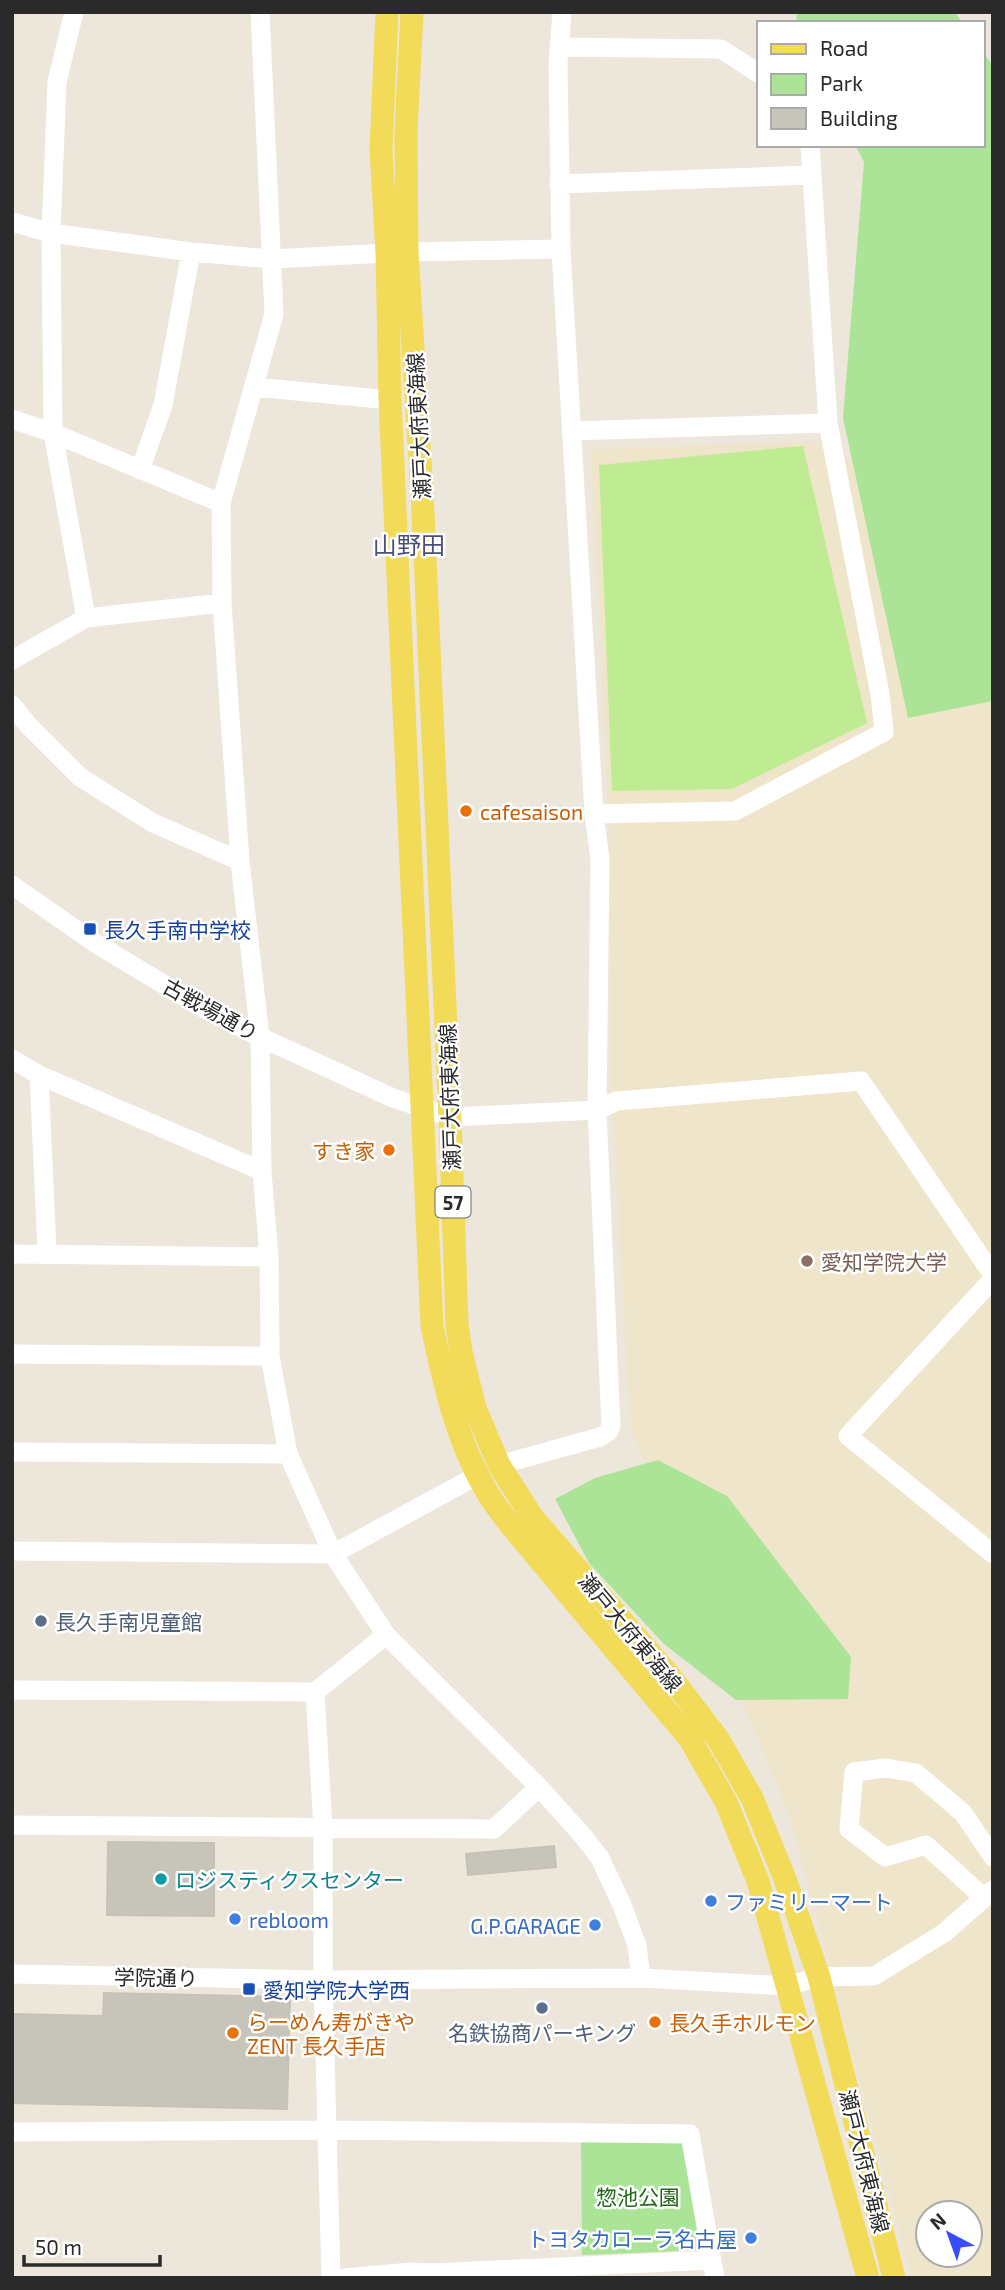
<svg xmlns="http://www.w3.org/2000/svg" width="1005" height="2290" font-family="'Exo 2','Noto Sans JP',sans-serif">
<rect width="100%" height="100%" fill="#ece6db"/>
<path fill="#eee5ca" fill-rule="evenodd" d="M832,441L993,625V2278H912L790,1816L631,1429L612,1094L609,821L591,449ZM928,2213H970V2255H928Z"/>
<path fill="#abe497" d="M797,12H955L962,23H796Z
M982,51L993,66V701L908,718L843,418L864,162L855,145H982Z
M658,1460L727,1496L851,1657L848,1699L736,1700L664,1644L589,1563L555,1499L595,1478Z
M685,2138L705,2250L582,2255L581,2141Z"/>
<path fill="#bfec92" d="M803,446L867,723L732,789L612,791L599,465Z"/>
<path fill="#c7c4ba" stroke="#c8c2b5" stroke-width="2" d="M108,1842L214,1843V1916L107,1915Z
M554,1846L556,1867L468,1875L466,1854Z
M104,1993L290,1997L287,2109L12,2103V2014L103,2016Z"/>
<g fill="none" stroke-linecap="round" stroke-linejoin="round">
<path stroke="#fff" stroke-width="19" d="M74,12L57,82L51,233L53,433L86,618
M260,12L274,314L221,503L222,603L240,861L260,1037L262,1171L269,1257L270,1356L288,1454L333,1554L386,1635L539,1787L583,1836L600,1858L622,1905L637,1945L641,1978
M559,47L721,49L758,73
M559,184L812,175
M12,222L51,233L191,252L271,259L407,252L561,249
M254,387L390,400
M12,419L53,433L221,503
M571,431L828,423
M140,470L163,405L191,252
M12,660L86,618L222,603
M12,705L28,725L80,777L153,823L240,861
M594,814L735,811L884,732L880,694L828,423L810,145
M12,885L95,943L203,1008L260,1037L393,1098L450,1117L597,1110L617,1101L861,1081L993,1275
M12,1059L39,1075L262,1171
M39,1075L47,1253
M12,1254L269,1257
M993,1279L848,1436L993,1554
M12,1354L270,1356
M12,1452L288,1454
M499,1465L600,1437L608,1432L611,1426L597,1110L600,859L594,814L561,249L558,63L562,12
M12,1551L333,1554L478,1475
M12,1690L315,1692L386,1635
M315,1692L323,1828V1980L331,2278
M12,1825L494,1829L539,1787
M984,1898L926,1845L885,1857L849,1829L854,1772L886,1768L916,1773L963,1813L993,1857
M12,1974L323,1980L641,1978L787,1986L819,1977L874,1976L944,1933L993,1890
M12,2132L327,2130L690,2134L715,2278
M345,2278L411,2272L432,2273L712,2260"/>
<path stroke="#f3db5a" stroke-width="23" d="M387,12L381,149L387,253L390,400L432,1326C444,1384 458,1446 490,1497C497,1508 505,1518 513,1528L690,1739L726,1802L758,1881L868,2278
M412,12L406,131L407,252L422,492L450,1117L457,1325L461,1352L475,1408L499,1465L533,1518L670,1676L718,1739L752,1798L785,1879L819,1977L894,2278"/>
</g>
<g fill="#e8710a" stroke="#fff" stroke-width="2.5">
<circle cx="466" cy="811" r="7"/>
<circle cx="389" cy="1150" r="7"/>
<circle cx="655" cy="2022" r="7"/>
<circle cx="233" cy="2033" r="7"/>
</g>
<g fill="#1a4fb4" stroke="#fff" stroke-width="2.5">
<rect x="83" y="922" width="14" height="14" rx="3.5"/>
<rect x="242" y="1982" width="14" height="14" rx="3.5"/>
</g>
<circle fill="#8d6e63" stroke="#fff" stroke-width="2.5" cx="807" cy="1261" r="7"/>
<g fill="#5c6f8a" stroke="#fff" stroke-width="2.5">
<circle cx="41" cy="1621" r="7"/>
<circle cx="542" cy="2008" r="7"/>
</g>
<circle fill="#0f9aa8" stroke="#fff" stroke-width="2.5" cx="161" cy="1879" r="7"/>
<g fill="#3f7fe0" stroke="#fff" stroke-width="2.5">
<circle cx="711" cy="1901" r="7"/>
<circle cx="235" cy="1919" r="7"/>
<circle cx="595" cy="1925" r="7"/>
<circle cx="751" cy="2238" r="7"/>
</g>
<g text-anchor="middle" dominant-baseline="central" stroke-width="5" stroke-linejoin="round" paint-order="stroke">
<rect fill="#fff" stroke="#6a6a6a" stroke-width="2" x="435.5" y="1186.5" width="35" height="31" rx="5"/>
<g font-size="19" font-weight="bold" fill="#2a2a2a">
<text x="453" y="1202">57</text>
</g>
<g font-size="21" fill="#2a2a2a" stroke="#fff">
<text transform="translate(418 426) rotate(-93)">瀬戸大府東海線</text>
<text transform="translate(211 1009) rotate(29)">古戦場通り</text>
<text transform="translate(449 1097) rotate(-92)">瀬戸大府東海線</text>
<text transform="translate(631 1632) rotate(50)">瀬戸大府東海線</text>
<text transform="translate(156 1977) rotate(1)">学院通り</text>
<text transform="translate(865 2161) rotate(76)">瀬戸大府東海線</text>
</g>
<g font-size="21" fill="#c56008" stroke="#fff" text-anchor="start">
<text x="480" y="811">cafesaison</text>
<text x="375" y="1150" text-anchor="end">すき家</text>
<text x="247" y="2021">らーめん寿がきや<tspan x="247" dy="24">ZENT 長久手店</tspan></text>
<text x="669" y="2022">長久手ホルモン</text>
</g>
<g font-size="21" fill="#164399" stroke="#fff" text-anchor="start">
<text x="104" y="929">長久手南中学校</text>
<text x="263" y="1989">愛知学院大学西</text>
</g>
<g font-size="21" fill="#785e54" stroke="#fff" text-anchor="start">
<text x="821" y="1261">愛知学院大学</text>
</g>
<g font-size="21" fill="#4e5e75" stroke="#fff" text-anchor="start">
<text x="55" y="1621">長久手南児童館</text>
<text x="542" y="2032" text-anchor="middle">名鉄協商パーキング</text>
</g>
<g font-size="21" fill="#0d838f" stroke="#fff" text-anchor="start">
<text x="175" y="1879">ロジスティクスセンター</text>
</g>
<g font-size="21" fill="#366cbe" stroke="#fff" text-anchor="start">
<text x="725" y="1901">ファミリーマート</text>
<text x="249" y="1919">rebloom</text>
<text x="581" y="1925" text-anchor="end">G.P.GARAGE</text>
<text x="737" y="2238" text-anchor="end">トヨタカローラ名古屋</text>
</g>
<g font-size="21" fill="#236819" stroke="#fff">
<text x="638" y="2196">惣池公園</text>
</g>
<g font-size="24" fill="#494e7b" stroke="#fff">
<text x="409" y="544">山野田</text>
</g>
</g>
<rect width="1005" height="2290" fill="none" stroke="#2a2a2a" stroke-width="28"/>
<rect x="757" y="21" width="228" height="126" fill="#ffffff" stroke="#aaaaaa" stroke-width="2"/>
<rect x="771" y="44" width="35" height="10" fill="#f3db5a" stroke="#aaaaaa" stroke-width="2"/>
<text x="820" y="56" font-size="21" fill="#2a2a2a">Road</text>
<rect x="771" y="74" width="35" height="21" fill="#abe497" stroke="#aaaaaa" stroke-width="2"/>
<text x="820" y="91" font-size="21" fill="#2a2a2a">Park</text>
<rect x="771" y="108" width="35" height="21" fill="#c7c4ba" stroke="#aaaaaa" stroke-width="2"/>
<text x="820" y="126" font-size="21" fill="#2a2a2a">Building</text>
<g transform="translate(949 2234) rotate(319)"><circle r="33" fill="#ffffff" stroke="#aaaaaa" stroke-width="2"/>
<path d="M0-5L12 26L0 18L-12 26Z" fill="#384efd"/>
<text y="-10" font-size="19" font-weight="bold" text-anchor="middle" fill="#2a2a2a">N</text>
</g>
<path d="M24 2255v10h136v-10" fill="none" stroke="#2a2a2a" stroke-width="3.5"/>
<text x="35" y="2255" font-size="21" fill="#2a2a2a" stroke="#ffffff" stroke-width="5" paint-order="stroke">50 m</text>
</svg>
